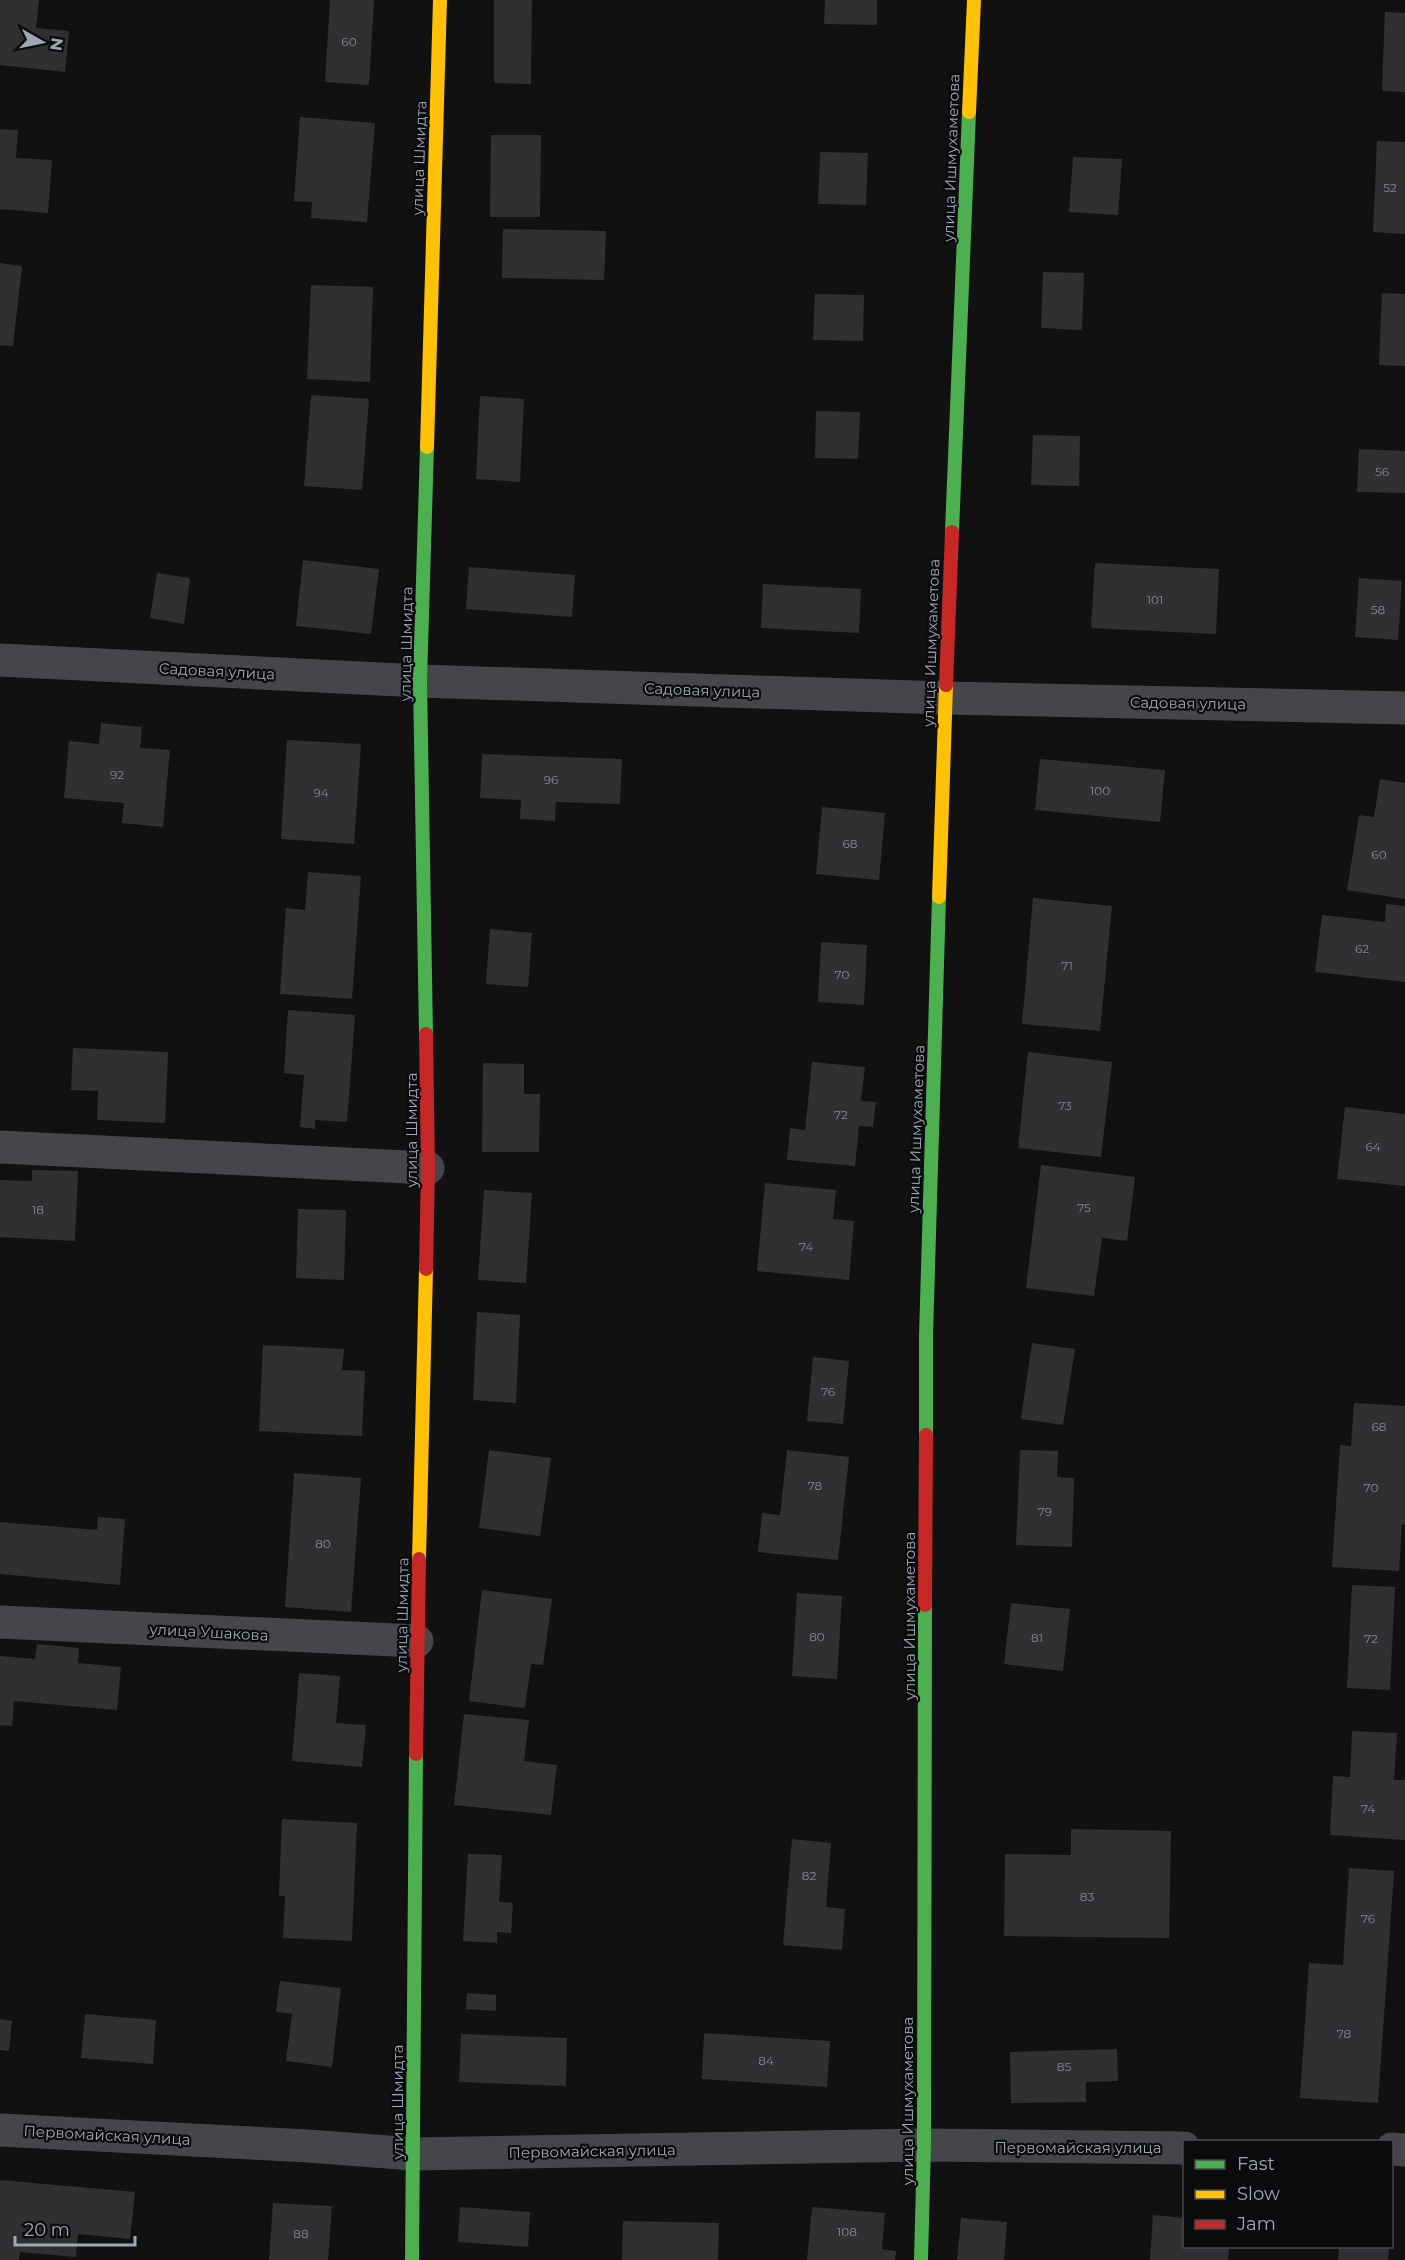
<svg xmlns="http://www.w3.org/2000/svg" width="1405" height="2260" font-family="Montserrat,sans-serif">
<rect width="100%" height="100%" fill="#111"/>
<path fill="#303032" d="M0,0H39L36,28L69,31L65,72L0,65Z
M330,0H374L369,85L325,82Z
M494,0H532L531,84L494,83Z
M825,0H877V25L824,24Z
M1385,12L1405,13V92L1382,91Z
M300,117L375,123L367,222L311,218L312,202L294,201Z
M0,129L18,130L16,158L52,160L48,213L0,209Z
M491,135H541L540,217H490Z
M1377,141L1405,142V234L1373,232Z
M820,152L868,153L866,205L818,204Z
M1073,157L1122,159L1118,215L1069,212Z
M503,229L606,231L604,280L502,278Z
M0,263L22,266L13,346L0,345Z
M1043,272L1084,273L1082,330L1041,328Z
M311,285L373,287L370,382L307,379Z
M1382,293L1405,294V366L1379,365Z
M815,294L864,295L863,341L813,340Z
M311,395L369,399L362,490L304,486Z
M480,396L524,399L520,482L476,479Z
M816,411L860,412L858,459L815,458Z
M1033,435L1080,436L1079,486L1031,485Z
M1359,449L1405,451V493L1357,492Z
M303,560L379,569L371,634L296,626Z
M1095,563L1219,569L1216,634L1091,628Z
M469,567L575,575L572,617L466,609Z
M157,573L190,578L184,624L150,618Z
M1359,578L1402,581L1398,640L1355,637Z
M763,584L861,589L859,633L761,628Z
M101,723L142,727L140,748L170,750L163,827L122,823L124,803L64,798L69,741L99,744Z
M287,740L361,744L354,844L281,839Z
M482,754L622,759L620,804L556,802L555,821L520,819L521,800L480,798Z
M1040,759L1165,770L1160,822L1035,810Z
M1380,779L1405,783V899L1347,890L1359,815L1374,817Z
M822,807L885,813L879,880L816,874Z
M308,872L361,876L352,999L280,994L286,908L305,910Z
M1033,898L1112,906L1100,1031L1022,1024Z
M1386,904L1405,906V982L1315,972L1322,915L1385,922Z
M490,929L532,933L528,987L486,984Z
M821,942L867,945L864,1005L818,1002Z
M288,1010L355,1015L347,1122L315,1120V1129L300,1127L304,1075L284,1073Z
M73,1048L168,1052L165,1123L97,1120L98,1091L71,1090Z
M1028,1052L1112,1062L1101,1157L1018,1148Z
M812,1062L865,1067L861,1101L876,1102L873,1127L859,1126L855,1166L787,1160L790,1128L805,1130Z
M483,1063L524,1064V1094H540L539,1152H482Z
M1345,1107L1405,1114V1186L1337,1179Z
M1041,1165L1135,1177L1127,1241L1102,1238L1094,1296L1026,1288Z
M32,1170L78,1171L75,1241L0,1237V1180L32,1181Z
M765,1183L836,1190L833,1219L854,1221L849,1280L757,1271Z
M484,1190L532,1193L526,1283L478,1280Z
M298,1209L346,1210L344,1280L296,1278Z
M477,1312L520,1315L516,1403L473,1400Z
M1032,1343L1075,1349L1063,1425L1021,1419Z
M263,1345L344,1349L342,1370L365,1371L362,1436L259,1431Z
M813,1357L849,1361L843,1424L807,1421Z
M1354,1403L1405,1406V1525L1402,1524L1399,1571L1332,1567L1340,1445L1351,1446Z
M489,1450L551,1458L540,1536L479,1528Z
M787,1450L849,1457L838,1560L758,1552L762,1513L780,1515Z
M1020,1450L1058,1451L1057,1477L1074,1478L1072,1547L1016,1545Z
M294,1473L361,1478L351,1612L285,1607Z
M98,1517L125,1519L120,1585L0,1574V1522L97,1530Z
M1352,1585L1395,1587L1390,1690L1347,1688Z
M482,1590L552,1599L543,1665L531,1664L525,1708L469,1701Z
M797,1593L842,1596L837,1679L792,1676Z
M1011,1603L1070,1609L1063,1671L1004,1664Z
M37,1644L79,1648L78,1663L121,1667L117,1710L14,1701L12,1726L0,1725V1656L35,1659Z
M299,1673L340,1676L336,1723L366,1725L362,1767L292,1761Z
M464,1714L529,1720L524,1761L557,1765L551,1815L454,1805Z
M1352,1731L1397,1733L1394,1780H1405V1840L1330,1835L1333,1776L1350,1777Z
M282,1819L357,1823L352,1941L283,1938L285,1896H279Z
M1071,1829L1171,1831L1169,1938L1004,1936L1005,1854L1071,1855Z
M792,1839L831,1843L826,1907L845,1909L842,1950L783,1945Z
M468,1854L502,1855L499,1902L513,1903L511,1933L497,1932V1943L463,1941Z
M1349,1868L1394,1871L1378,2103L1300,2098L1309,1963L1343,1965Z
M280,1981L341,1988L332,2067L286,2061L292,2014L276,2012Z
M467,1993L496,1995V2011L466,2009Z
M85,2014L156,2020L153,2064L81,2058Z
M0,2019L12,2021L9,2051L0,2050Z
M704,2033L830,2041L827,2087L702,2079Z
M461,2034L567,2038L566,2086L459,2082Z
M1117,2049L1118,2081L1086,2082V2102L1011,2103L1010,2052Z
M0,2180L135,2192L130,2239L78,2234L76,2257L20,2252L19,2260H0Z
M273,2203L332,2206L328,2260H269Z
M460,2207L530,2212L528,2247L458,2242Z
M812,2207L885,2213L882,2249L896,2251L895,2260H807Z
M1153,2215L1184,2218V2246H1229L1228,2260H1150Z
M961,2218L1007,2222L1004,2260H957Z
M623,2221L719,2223L718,2260H622Z
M1339,2246H1389L1388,2260H1338Z"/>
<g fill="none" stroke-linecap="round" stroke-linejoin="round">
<path stroke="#45464a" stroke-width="33" d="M0,660L420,681L945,698L1405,708
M0,1147L428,1168
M0,1622L417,1641
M0,2130L308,2146L414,2154L924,2145L1184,2148
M1392,2149L1405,2150"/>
<path stroke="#4caf50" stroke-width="14" d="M952,532L969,112
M426,1034L420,681L427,447
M926,1435V1336L939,897
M412,2260L416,1754
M921,2260L924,2145L925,1605"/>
<path stroke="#ffc107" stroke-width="14" d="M969,112L974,0
M427,447L440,0
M939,897L946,685
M419,1559L426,1269"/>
<path stroke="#c62828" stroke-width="14" d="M946,685L952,532
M426,1269L428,1168L426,1034
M925,1605L926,1435
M416,1754L419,1559"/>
</g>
<g text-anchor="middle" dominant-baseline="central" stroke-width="4.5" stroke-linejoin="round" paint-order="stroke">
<g font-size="12" fill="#848994">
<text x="349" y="41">60</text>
<text x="1390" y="187">52</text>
<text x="1382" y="471">56</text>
<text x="1155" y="599">101</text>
<text x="1378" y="609">58</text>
<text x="117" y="774">92</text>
<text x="551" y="779">96</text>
<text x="1100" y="790">100</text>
<text x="321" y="792">94</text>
<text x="850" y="843">68</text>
<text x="1379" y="854">60</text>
<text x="1362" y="948">62</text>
<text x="1067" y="965">71</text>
<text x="842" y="974">70</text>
<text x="1065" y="1105">73</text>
<text x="841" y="1114">72</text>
<text x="1373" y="1146">64</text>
<text x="1084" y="1207">75</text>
<text x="38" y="1209">18</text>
<text x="806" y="1246">74</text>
<text x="828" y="1391">76</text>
<text x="1379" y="1426">68</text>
<text x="815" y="1485">78</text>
<text x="1371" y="1487">70</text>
<text x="1045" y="1511">79</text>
<text x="323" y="1543">80</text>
<text x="817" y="1636">80</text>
<text x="1037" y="1637">81</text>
<text x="1371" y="1638">72</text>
<text x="1368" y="1808">74</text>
<text x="809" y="1875">82</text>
<text x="1087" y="1896">83</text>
<text x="1368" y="1918">76</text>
<text x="1344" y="2033">78</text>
<text x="766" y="2060">84</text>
<text x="1064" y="2066">85</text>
<text x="847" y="2231">108</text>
<text x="301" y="2233">88</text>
</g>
<g font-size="15" fill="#a0a7b4" stroke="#0b0b0d">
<text transform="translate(419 158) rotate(-88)">улица Шмидта</text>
<text transform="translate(951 158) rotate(-88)">улица Ишмухаметова</text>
<text transform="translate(931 643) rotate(-88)">улица Ишмухаметова</text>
<text transform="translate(406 644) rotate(-89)">улица Шмидта</text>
<text transform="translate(217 671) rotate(3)">Садовая улица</text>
<text transform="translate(702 690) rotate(2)">Садовая улица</text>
<text transform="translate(1188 703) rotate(1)">Садовая улица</text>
<text transform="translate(916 1129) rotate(-88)">улица Ишмухаметова</text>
<text transform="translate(411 1130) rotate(-90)">улица Шмидта</text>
<text transform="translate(402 1615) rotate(-89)">улица Шмидта</text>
<text transform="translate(909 1616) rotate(-90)">улица Ишмухаметова</text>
<text transform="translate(209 1632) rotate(3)">улица Ушакова</text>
<text transform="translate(907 2101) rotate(-90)">улица Ишмухаметова</text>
<text transform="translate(397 2102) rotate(-90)">улица Шмидта</text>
<text transform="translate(107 2135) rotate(3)">Первомайская улица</text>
<text x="1078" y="2147">Первомайская улица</text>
<text transform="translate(592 2151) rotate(-1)">Первомайская улица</text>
</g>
</g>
<rect x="1183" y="2140" width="210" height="108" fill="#0b0b0d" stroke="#474950" stroke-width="1.5"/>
<rect x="1195" y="2160" width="30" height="9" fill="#4caf50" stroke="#474950" stroke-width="1.5"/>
<text x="1237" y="2170" font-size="18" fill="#a0a7b4">Fast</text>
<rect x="1195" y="2190" width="30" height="9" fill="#ffc107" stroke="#474950" stroke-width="1.5"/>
<text x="1237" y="2200" font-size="18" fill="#a0a7b4">Slow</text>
<rect x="1195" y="2220" width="30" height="9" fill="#c62828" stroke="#474950" stroke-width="1.5"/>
<text x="1237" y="2230" font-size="18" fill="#a0a7b4">Jam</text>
<g transform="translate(42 42) rotate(99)" stroke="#0b0b0d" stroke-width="4.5" paint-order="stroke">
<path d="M0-4.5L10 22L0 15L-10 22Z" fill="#a0a7b4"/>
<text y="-9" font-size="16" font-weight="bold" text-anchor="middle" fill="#a0a7b4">N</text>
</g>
<path d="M15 2236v9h120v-9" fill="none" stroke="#a0a7b4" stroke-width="3"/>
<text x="24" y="2236" font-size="18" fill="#a0a7b4" stroke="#0b0b0d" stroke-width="4.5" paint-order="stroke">20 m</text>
</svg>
